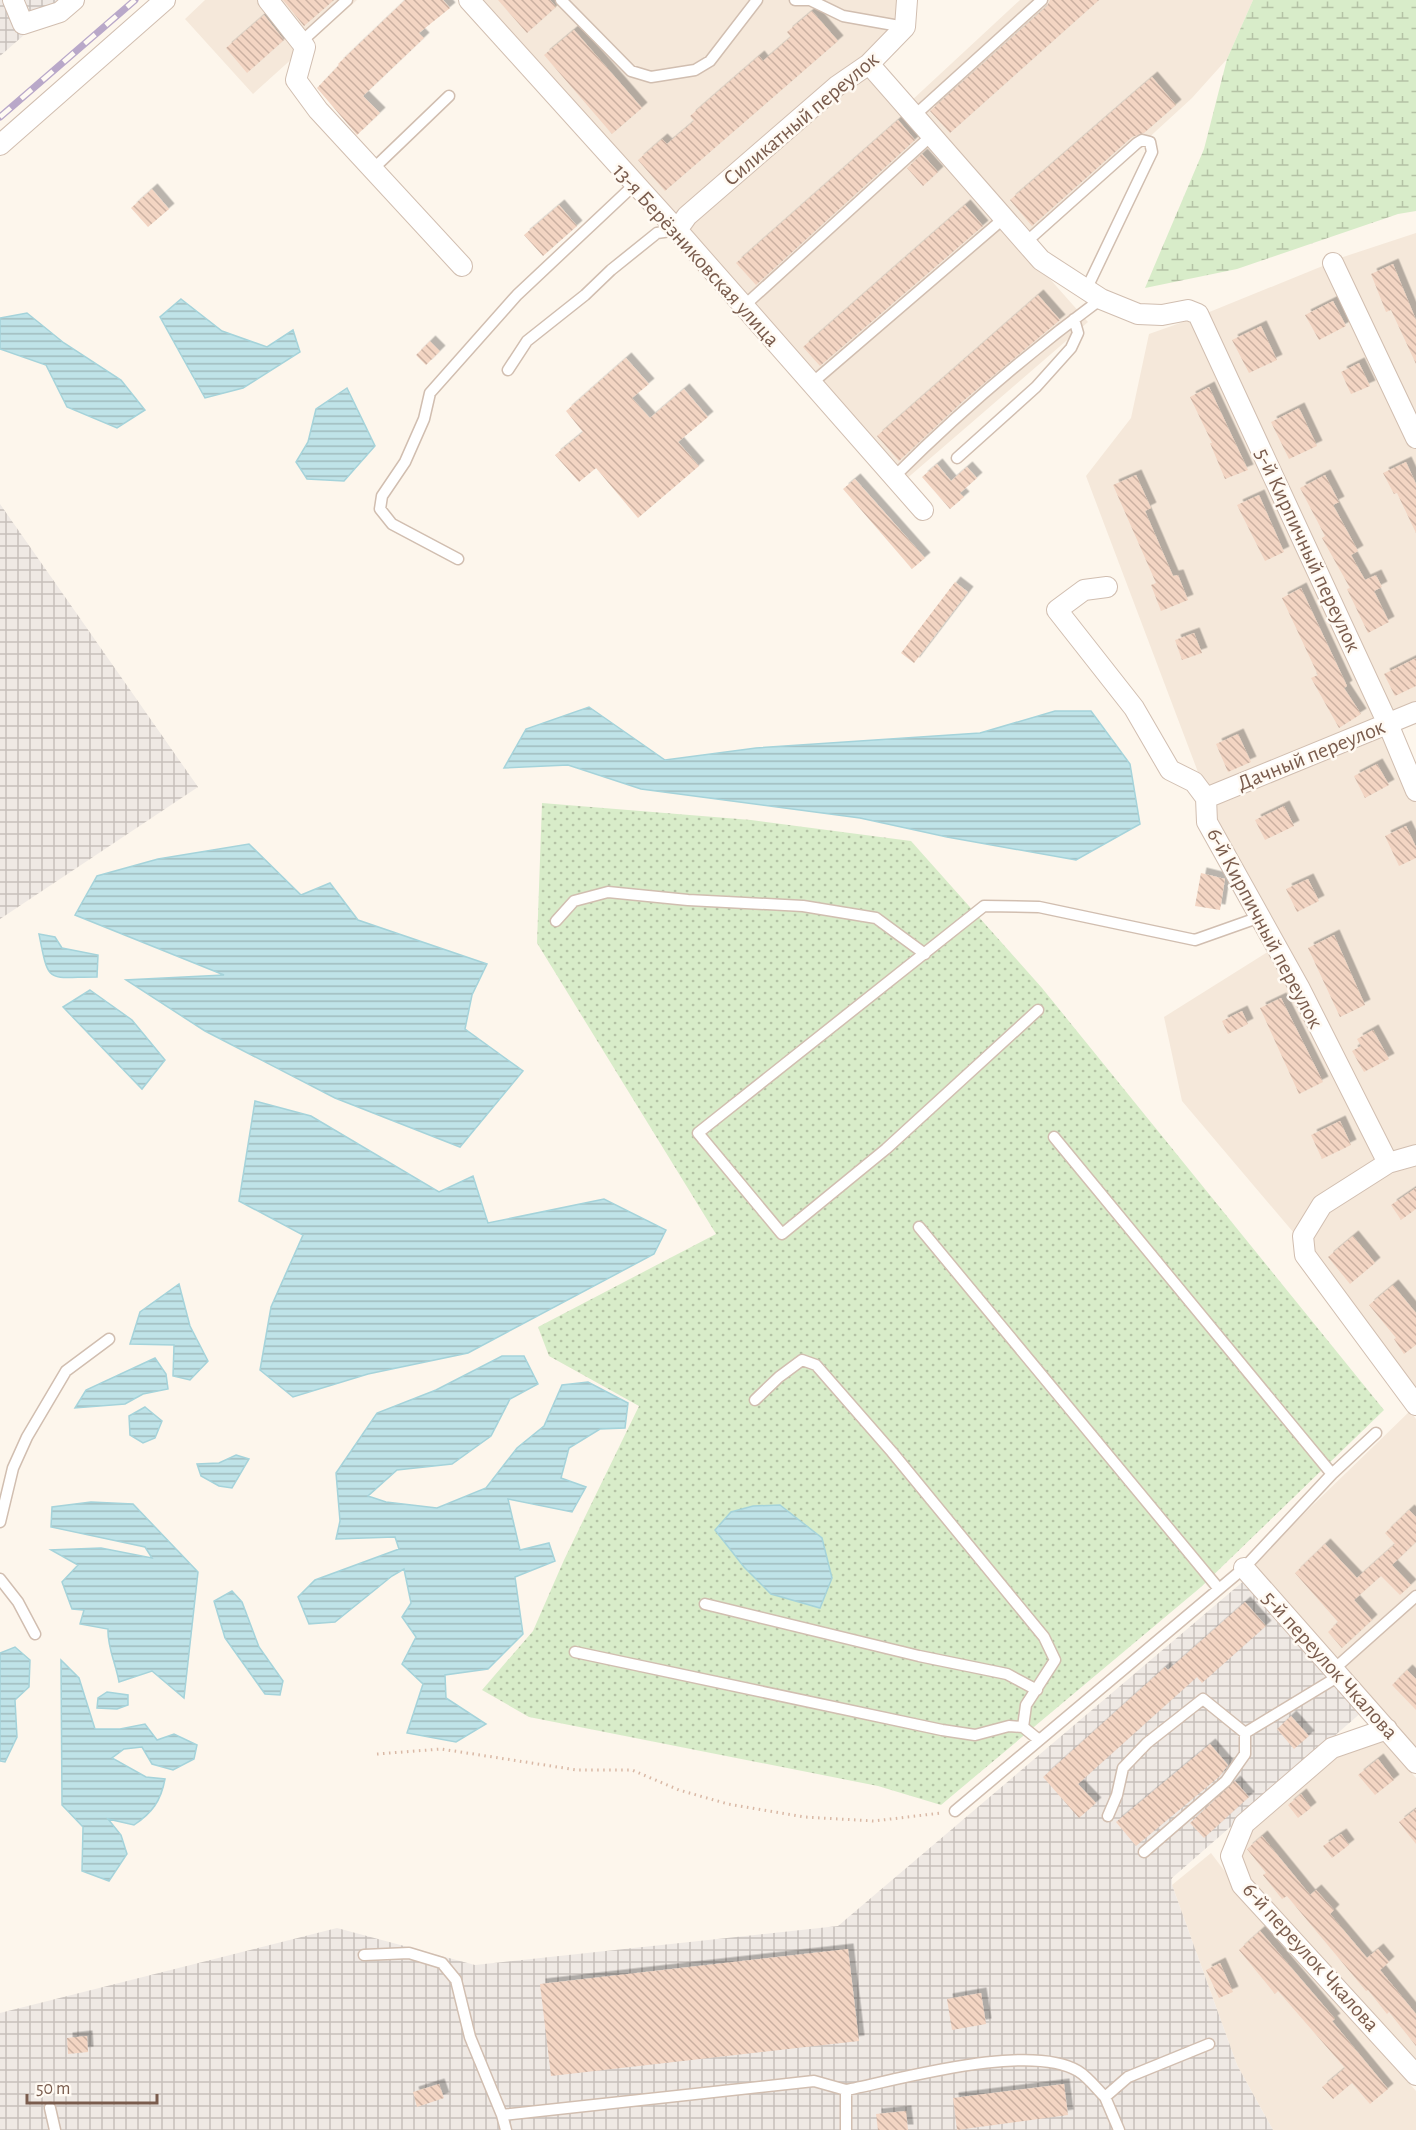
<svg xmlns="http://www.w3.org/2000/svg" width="1416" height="2130" font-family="'Alegreya Sans',sans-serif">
<defs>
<pattern id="industrial-grid" width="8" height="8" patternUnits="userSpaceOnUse" patternTransform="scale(1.5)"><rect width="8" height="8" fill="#efe9e4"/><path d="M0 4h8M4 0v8" fill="none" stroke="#c7c0bb"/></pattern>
<pattern id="wetland-marsh" width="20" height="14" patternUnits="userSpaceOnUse" patternTransform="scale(1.5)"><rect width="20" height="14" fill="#d8ecc9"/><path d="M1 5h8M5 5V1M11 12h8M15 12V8" fill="none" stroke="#b4c2a5"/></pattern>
<pattern id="park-dots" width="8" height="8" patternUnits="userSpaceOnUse" patternTransform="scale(1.5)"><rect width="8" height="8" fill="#d8ecc9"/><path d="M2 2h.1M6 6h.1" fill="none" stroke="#b4c2a5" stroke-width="1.8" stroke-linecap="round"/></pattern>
<pattern id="water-rules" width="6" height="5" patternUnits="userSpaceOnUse" patternTransform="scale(1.5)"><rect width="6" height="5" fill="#bfe3e8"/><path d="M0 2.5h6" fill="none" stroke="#a0bbbe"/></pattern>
<pattern id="building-back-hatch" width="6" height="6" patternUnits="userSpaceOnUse" patternTransform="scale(1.5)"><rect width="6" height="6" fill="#f3d5c3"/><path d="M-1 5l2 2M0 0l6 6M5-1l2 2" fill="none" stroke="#cab0a1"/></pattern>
<filter id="shadow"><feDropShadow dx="5.5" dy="-5.5" stdDeviation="0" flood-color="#0004"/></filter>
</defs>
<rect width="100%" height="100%" fill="#fdf6ec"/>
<path fill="#f5e8da" d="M205,0H357L253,94L185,19Z
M480,0H905L903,26L676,220Z
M1020,0H1253L1227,59L1192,98L1033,244L910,102Z
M867,72L1088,322L904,481L685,228Z
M1416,233V433L1334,260Z
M1330,263L1416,443V709L1390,721L1202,315Z
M1197,317L1385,723L1207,796L1086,476L1131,418L1149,334Z
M1387,728L1416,798V1152L1389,1160L1209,822L1208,799Z
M1274,948L1385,1162L1299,1239L1182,1101L1164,1017Z
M1416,1158V1401L1308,1254L1305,1235L1324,1207Z
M1410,1411L1416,1419V1754L1251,1565Z
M1383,1740L1416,1778V2065L1249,1884L1238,1856L1249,1830L1335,1756Z
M1211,1853L1251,1906L1416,2091V2130H1273L1237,2065L1172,1885Z"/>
<path fill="url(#industrial-grid)" d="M0,0H64L0,56Z
M0,504L198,787L0,919Z
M1246,1579L1363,1711L1172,1878V1885L1237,2065L1273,2130H0V2013L337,1928L475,1965L838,1926Z"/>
<path fill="url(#wetland-marsh)" d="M1253,0H1416V211L1398,214L1237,269L1145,288L1204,149L1227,59Z"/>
<path fill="url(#park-dots)" d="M542,803L751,820L911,841L1042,988L1384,1410L1201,1587L941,1805L878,1786L529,1717L482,1690L533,1631L564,1560L639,1406L549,1356L538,1327L716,1234L537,943Z"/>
<path fill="url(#water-rules)" stroke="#a5d3da" stroke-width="1.5" d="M181,299L222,331L267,347L293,330L300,352L243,388L205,398L160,317Z
M27,313L64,343L121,380L145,410L117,428L67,407L46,365L0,349V318Z
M347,388L375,446L344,481L307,479L296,462L308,442L316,409Z
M589,707L665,760L756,748L980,733L1055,711H1091L1130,764L1140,824L1076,860L947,837L860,818L641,789L568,765L504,768L526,729Z
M249,844L301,895L330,883L358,920L487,964L472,995L465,1029L523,1071L460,1147L335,1098L205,1031L126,980L224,975L75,915L97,876L158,859Z
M39,934L55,937L62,948L98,955L97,977C47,977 49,986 39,934Z
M90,990L132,1020L165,1060L142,1089L63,1007Z
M255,1101L311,1116L439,1192L473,1176L488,1223L604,1199L666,1230L654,1254L468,1353L368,1374L293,1397L260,1370L271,1307L303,1235L239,1201Z
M179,1284L190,1326L208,1361L190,1380L173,1376L174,1345L130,1344L140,1312Z
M502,1356H524L538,1384L510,1399L491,1436L452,1464L397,1470L368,1496L386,1502L437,1508L486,1488L517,1448L544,1426L562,1385L588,1382L628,1403L625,1428L600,1429L569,1448L561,1478L586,1487L572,1512L508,1499L520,1550L549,1543L555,1561L515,1577L523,1634L488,1669L445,1675L446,1698L486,1724L456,1742L407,1733L423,1684L402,1664L416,1637L402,1617L411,1603L404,1569L392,1576L335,1622L309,1624L298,1597L315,1580L399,1549L395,1537L336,1539L340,1521L336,1473L377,1413L436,1390Z
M155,1358L166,1374L168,1389L143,1394L125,1404L75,1408L86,1390Z
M145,1407L162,1421L155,1438L143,1443L130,1435L129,1416Z
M236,1455L249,1459L232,1488L219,1486L201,1476L197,1464L219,1463Z
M91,1502L133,1504L198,1572L184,1698L152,1671L119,1682C116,1664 107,1647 108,1629L80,1624L84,1610L72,1609L62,1582L78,1565L51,1550L101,1548L152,1558L145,1547L51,1527L52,1507Z
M780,1505L822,1538L832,1578L820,1608L771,1594L744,1567L715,1530L731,1512L753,1506Z
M232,1591L242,1602L259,1647L283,1681L280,1695L265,1694L225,1638L214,1601Z
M15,1647L30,1660L29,1687L15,1700L17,1737L5,1762L0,1761V1653Z
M61,1660L79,1678L95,1729H120L145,1724L157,1740L174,1734L197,1745L194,1759L173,1770L152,1764L142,1747L124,1749L112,1758L146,1777L165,1779C161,1801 152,1813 134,1825L108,1819L121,1835L127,1854L109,1881L82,1871L83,1827L62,1805Z
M107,1692L128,1695V1705L117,1709L97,1708L98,1698Z"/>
<path fill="url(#building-back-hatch)" filter="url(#shadow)" d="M283,0H334L304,26Z
M405,0H443L450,8L419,33L424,38L363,96L380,113L357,135L317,88L339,65L338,64Z
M498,0H550L556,7L527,33Z
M1050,0H1099L950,133L930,111L1047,6Z
M812,11L838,41L665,191L638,160L662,139L667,144L694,121L690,116L759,56L763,61L791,37L787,32Z
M264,15L284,40L247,73L226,48Z
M574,30L642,108L612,134L544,55Z
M1152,77L1176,105L1144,133L1132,137L1032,226L1010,200Z
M898,120L915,140L756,285L736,263Z
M922,154L938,172L923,186L907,168Z
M152,189L169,209L148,227L131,208Z
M559,205L577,226L543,256L524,235Z
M965,205L983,226L820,366L803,347Z
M1393,264L1416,320V364L1391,310L1386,312L1371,274Z
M1038,295L1060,320L963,401L899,461L877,436Z
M1333,301L1346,326L1319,340L1305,315Z
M1261,326L1277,360L1249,373L1232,340Z
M430,341L440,351L426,365L416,355Z
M626,358L649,384L632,398L650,418L684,389L708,417L678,442L699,466L638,518L596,468L579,482L555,455L583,432L566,411Z
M1359,363L1370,386L1351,394L1341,372Z
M1209,387L1248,470L1225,479L1210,443H1212L1190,397Z
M1299,408L1317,446L1289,459L1271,422Z
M1406,462L1416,484V533L1397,493L1394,494L1383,473Z
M937,464L951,481L967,467L977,478L960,493L964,497L950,509L922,477Z
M1136,475L1151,508L1145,511L1173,576L1178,575L1188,600L1161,611L1151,585L1156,583L1113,485Z
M1325,475L1339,502L1333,505L1358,551L1351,555L1365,580L1376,575L1382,587L1374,591L1389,622L1368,633L1347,589L1350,588L1322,538L1325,536L1300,488Z
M855,479L925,558L912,569L843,489Z
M1259,495L1284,552L1265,561L1237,505Z
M955,582L968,592L914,663L901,653Z
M1301,588L1347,686L1344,688L1361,714L1339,728L1311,678L1318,675L1282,598Z
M1194,633L1202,653L1182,660L1175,640Z
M1416,658V686L1395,696L1384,674Z
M1238,734L1251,762L1228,772L1216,744Z
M1377,764L1389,785L1365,798L1354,776Z
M1284,806L1294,826L1265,840L1255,820Z
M1406,826L1416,847V858L1399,866L1385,836Z
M1201,873L1225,879L1220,910L1195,906Z
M1308,879L1319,901L1297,912L1286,889Z
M1334,935L1365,1005L1340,1017L1308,948Z
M1281,998L1323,1082L1299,1094L1260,1008Z
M1242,1011L1248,1024L1228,1034L1222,1021Z
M1373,1030L1389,1059L1364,1072L1352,1051L1361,1046L1357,1039Z
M1340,1121L1351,1145L1322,1159L1311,1135Z
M1416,1188V1209L1401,1220L1391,1205Z
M1353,1236L1375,1263L1350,1284L1328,1257Z
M1393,1285L1416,1313V1345L1404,1354L1394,1339L1396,1338L1369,1305Z
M1409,1510L1416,1517V1542L1392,1565L1411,1585L1400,1595L1381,1576L1354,1600L1372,1620L1342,1648L1328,1632L1338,1622L1295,1573L1325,1544L1357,1578L1395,1544L1385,1533Z
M1245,1602L1266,1626L1202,1683L1197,1677L1078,1784L1096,1803L1079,1818L1043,1777L1165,1667L1168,1670Z
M1407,1670L1416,1679V1710L1392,1685Z
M1291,1716L1309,1736L1294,1749L1277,1729Z
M1210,1744L1228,1765L1220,1776L1136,1846L1116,1822Z
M1378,1759L1394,1780L1375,1795L1358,1775Z
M1235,1781L1249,1797L1204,1838L1190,1823Z
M1301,1794L1311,1808L1298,1818L1288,1805Z
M1416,1809V1844L1399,1822Z
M1341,1834L1349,1845L1332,1858L1323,1846Z
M1262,1836L1310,1895L1316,1890L1334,1910L1330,1914L1367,1958L1378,1949L1389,1962L1380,1970L1416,2014V2046L1389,2012L1387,2014L1368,1990L1366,1991L1287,1896L1282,1899L1263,1875L1266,1873L1247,1849Z
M1260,1931L1335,2019L1332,2021L1388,2089L1370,2104L1352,2083L1333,2099L1322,2087L1345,2068L1278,1991L1275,1994L1239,1950Z
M848,1949L859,2041L551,2076L540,1984Z
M1220,1963L1233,1992L1219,1998L1206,1970Z
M981,1993L986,2024L952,2030L947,1999Z
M87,2036L88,2052L68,2054L67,2038Z
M439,2084L444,2098L417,2107L413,2092Z
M1064,2084L1068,2115L957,2130L953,2098Z
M906,2111L908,2130H878L876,2114Z"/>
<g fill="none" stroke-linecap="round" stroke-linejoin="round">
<g stroke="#d1beb0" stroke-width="13">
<path id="service" d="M561,0L631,71L651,77L695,70L710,61L757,0
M795,0H810L843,16L905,27
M301,42L347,0
M914,116L1042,0
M373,169L449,96
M1025,243L1137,143L1142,140L1150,142L1152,152L1086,290
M744,306L931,136
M508,370L527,341L585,295L611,270L657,233L677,230
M812,383L1003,219
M957,458L1036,387L1071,348L1078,333L1074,319
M894,477C958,413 1028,353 1101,299
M458,559L392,524L380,509L382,496L405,462L424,419L430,393L517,295L634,185
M556,921L574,901L608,892L688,900L803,906L876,918L925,954
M1038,1010L886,1149L782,1234L698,1133L984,906L1039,907L1195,940L1260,917
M1054,1137L1332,1474
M919,1227L1219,1589
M755,1400L779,1377L802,1360L816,1365L892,1452L1044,1637L1055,1660L1026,1705L1023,1727L1039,1740
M0,1522L13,1468L27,1437L66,1371L109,1339
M0,1579L18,1602L35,1634
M705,1604L919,1656L1007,1674L1037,1690
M575,1652L942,1730L975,1735L1009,1726L1023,1727
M1333,1670L1416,1596
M955,1811L1244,1568L1332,1474L1376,1433
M1108,1816L1117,1795L1123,1768L1147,1743L1203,1699L1245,1733L1339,1676
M1144,1852L1226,1781L1245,1754V1733
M364,1955L409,1953L442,1963L456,1980L470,2037L502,2115
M50,2108L55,2130
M506,2130L502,2115L814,2081L846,2090
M846,2130V2090C901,2079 1030,2042 1078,2071C1088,2077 1097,2089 1105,2097
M1119,2130L1105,2097L1128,2077L1209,2044"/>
</g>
<g stroke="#d1beb0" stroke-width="22">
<path id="minor" d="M13,0L23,24L60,12L74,0
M268,0L305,47L296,80L318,110L462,266
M469,0L677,230L923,510
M869,64L1041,260L1101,299L1138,314L1162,315L1188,310L1198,314L1388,724L1416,791
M0,145L165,0
M677,230L687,216L837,86L869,64L905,27L907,0
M1333,263L1416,438
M1107,587L1084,590L1057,610L1134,708L1170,770L1194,782L1206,798L1207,822L1299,987L1388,1163
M1206,798L1416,712
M1416,1155L1388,1163L1322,1205L1303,1236L1305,1255L1416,1405
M1244,1568L1416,1763
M1387,1729L1332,1748L1244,1824L1231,1856L1242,1885L1416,2075"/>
</g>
<path stroke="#d9b8a5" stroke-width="3" stroke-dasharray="1.5 4.5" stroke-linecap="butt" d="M377,1754L441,1749L577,1770H632L679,1790L728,1804L804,1817L874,1821L941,1813"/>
<use href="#service" stroke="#fff" stroke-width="10"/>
<use href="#minor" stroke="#fff" stroke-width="20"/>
<g stroke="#b9a8c9" stroke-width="7">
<path id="rail" d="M0,117L135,0"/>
</g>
<use href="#rail" stroke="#fffaf3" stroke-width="4.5" stroke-dasharray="14" stroke-linecap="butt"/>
</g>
<g text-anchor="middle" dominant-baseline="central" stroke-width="5" stroke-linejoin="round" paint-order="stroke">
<g font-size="22" fill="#7a5c4d" stroke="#fffaf3">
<text transform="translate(801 119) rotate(-40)">Силикатный переулок</text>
<text transform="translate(696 255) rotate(48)">13-я Берёзниковская улица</text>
<text transform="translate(1308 550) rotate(65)">5-й Кирпичный переулок</text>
<text transform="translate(1311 755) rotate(-22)">Дачный переулок</text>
<text transform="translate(1265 928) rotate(62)">6-й Кирпичный переулок</text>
<text transform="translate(1330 1665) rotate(48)">5-й переулок Чкалова</text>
<text transform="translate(1311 1957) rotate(48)">6-й переулок Чкалова</text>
</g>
</g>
<path d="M27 2094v9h130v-9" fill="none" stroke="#7a5c4d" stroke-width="3"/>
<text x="36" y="2094" font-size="18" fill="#7a5c4d" stroke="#fffaf3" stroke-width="4.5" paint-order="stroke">50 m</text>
</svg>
